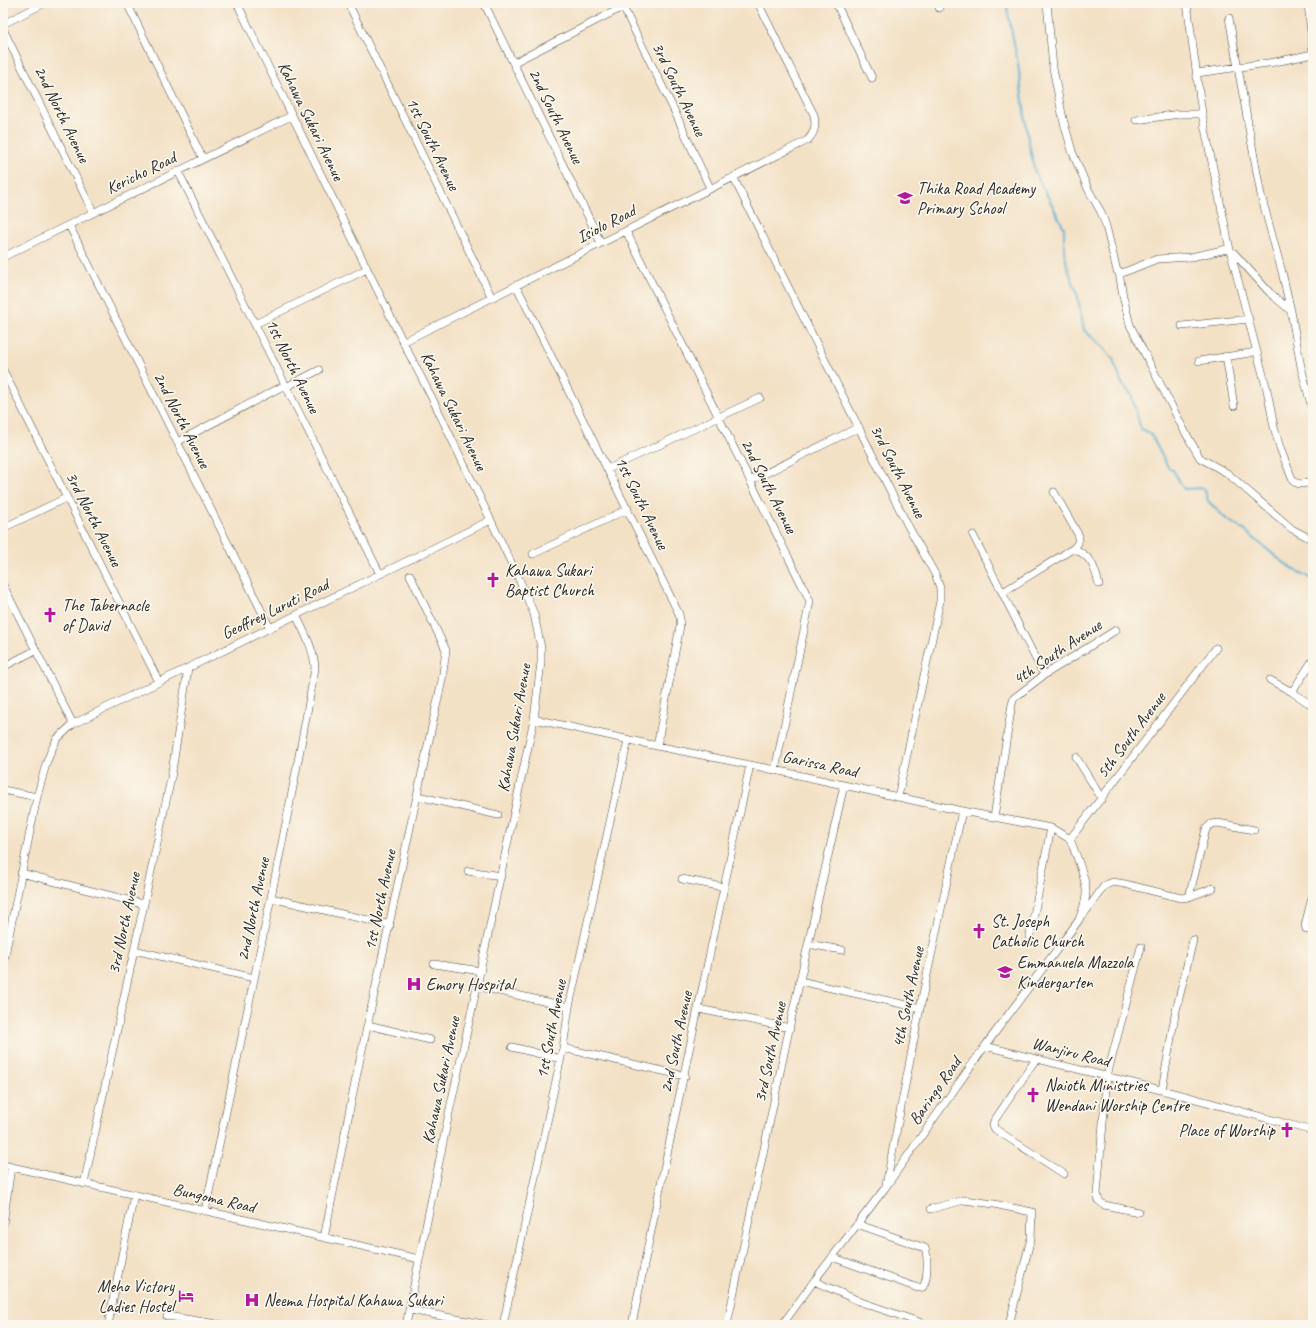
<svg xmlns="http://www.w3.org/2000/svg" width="1316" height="1328" font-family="Caveat,sans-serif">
<rect width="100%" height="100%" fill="#fbf7ec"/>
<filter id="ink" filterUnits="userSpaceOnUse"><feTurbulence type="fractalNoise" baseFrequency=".025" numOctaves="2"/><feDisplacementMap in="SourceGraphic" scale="8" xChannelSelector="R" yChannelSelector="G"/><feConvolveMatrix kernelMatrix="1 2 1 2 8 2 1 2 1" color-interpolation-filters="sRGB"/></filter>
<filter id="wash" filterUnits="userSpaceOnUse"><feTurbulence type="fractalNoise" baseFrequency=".012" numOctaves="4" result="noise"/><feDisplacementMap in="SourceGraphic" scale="16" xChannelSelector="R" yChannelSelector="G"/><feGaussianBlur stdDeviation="0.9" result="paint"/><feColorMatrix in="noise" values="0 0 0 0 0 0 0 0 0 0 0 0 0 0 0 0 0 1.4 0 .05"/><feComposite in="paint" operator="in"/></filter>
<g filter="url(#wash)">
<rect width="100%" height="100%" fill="#f3e1c6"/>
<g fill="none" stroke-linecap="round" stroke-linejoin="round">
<path stroke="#51accf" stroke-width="2" d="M1006,3L1018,64L1028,139L1035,172L1064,228V251L1068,269L1077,293L1084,330L1101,345L1113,359L1122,384L1131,394L1141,429L1150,433L1168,467L1173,470L1184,489L1201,488L1205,491L1208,501L1225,518L1244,530L1280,560L1296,571L1306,575L1313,581"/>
</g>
</g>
<g filter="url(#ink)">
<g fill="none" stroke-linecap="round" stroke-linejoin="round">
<g stroke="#494642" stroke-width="8">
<path id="street" d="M127,3L203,159
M237,3L403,342L434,402L519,579L534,614L541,648V662L534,719L477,986L449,1113L406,1325
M348,3L492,298
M484,3L601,243
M621,3L674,110L710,188
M836,3L872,78
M937,3L939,8
M1047,3L1053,68L1063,119L1072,151L1088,189L1101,212L1106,226L1117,271L1119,272L1123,296L1130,325L1184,430L1200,458L1227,473L1292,529L1313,540
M1187,3L1202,114L1230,250L1267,390L1274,427L1280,448L1293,481C1299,486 1306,483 1313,482
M1308,3L1313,53
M1229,18L1261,195L1282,272L1291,311L1301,367L1313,412
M3,24L45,3
M3,29L93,212
M513,63L623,7
M1197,73L1275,62L1313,54
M1136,120L1180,114H1202
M178,171L380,574
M733,177L907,524L936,576L940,588V601L898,797
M69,225L270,628
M626,231L810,601L775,770
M3,257L291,116
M1119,272L1122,273L1157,259L1191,257L1227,249L1234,253L1270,293L1291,311
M516,285L679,614L680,619V626L657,746
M255,324L367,269
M1182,326L1249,319
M403,342L808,140C815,132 816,126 814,115L758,3
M1226,356L1234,406
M1199,361L1250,353L1257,351
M3,370L159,682
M286,387L319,370
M177,442L285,385
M608,469L760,398
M750,481L859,427
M3,528L66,498
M973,535L1044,675
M1074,548C1093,559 1093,564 1099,584
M533,554L628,509
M3,585L73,724
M1003,592L1074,548L1078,543L1079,536L1054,492
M3,667L36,650
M1270,680L1292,692L1313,706
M1292,692L1313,660
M534,719L657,746L775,770L962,811L1051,828L1070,839C1075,853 1087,880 1086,893C1086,903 1082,911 1079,920L985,1046L885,1188L814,1281L782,1325
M1076,757L1102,799
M3,790L37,797
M418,796L498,815
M994,817L1012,704L1014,698L1044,675L1116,630
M1070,839L1216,648
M468,871L501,876
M21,873L143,904
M682,879L724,887
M1313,894L1305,925L1306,929L1313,932
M1189,897L1206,829L1211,824L1218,823L1254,830
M271,898L390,925
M1084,914L1104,886L1108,884L1113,882L1125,884L1181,898L1189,897L1213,888
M1029,940L1051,828
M808,944L842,950
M134,950L254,978
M434,964L481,971
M3,965L37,797L46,764L51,751L57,739L73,724L491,520
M800,981L920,1008
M477,986L569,1007
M699,1009L790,1028
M368,1025L430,1040
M985,1046L1185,1096L1313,1131
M512,1047L561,1059
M563,1048L685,1076
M1036,1059L994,1121L993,1125L995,1129L1064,1174
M1162,1090L1175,1015L1193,940
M3,1165L419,1259
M84,1184L171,778L188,668
M886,1185L920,1008L962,811
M931,1209L964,1200L994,1204L1032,1212L1031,1238L1009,1325
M205,1211C243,1030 283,850 315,668C314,649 304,632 296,615
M1139,1212L1104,1205L1099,1201L1097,1194L1107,1076L1141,947
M3,1224L11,1167
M324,1238L356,1078L442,680L446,650L410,575
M832,1257L918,1288L923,1287C928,1279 928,1257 925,1248L857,1224
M814,1281L861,1302L919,1322L924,1325
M410,1310L488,1325
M167,1316L223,1325
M108,1325L134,1195
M503,1325L563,1048L569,1007L628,740
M632,1325C669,1138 711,951 750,765
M727,1325L791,1020L844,785"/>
</g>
<use href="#street" stroke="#fff" stroke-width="7"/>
</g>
</g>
<defs>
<g id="school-bare" transform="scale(1.2)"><path d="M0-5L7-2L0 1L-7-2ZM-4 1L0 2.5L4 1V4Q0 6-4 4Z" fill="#b5179e" stroke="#fbf7ec" stroke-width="2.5" paint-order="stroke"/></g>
<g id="church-bare" transform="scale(1.2)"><path d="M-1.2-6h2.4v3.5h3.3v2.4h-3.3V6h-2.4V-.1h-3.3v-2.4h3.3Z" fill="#b5179e" stroke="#fbf7ec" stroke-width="2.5" paint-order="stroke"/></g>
<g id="hospital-bare" transform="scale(1.2)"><path d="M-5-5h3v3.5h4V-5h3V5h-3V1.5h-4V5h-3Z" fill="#b5179e" stroke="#fbf7ec" stroke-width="2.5" paint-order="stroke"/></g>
<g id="hotel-bare" transform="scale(1.2)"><path d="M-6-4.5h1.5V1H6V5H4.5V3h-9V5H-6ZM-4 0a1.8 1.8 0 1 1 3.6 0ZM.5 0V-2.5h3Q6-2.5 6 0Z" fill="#b5179e" stroke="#fbf7ec" stroke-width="2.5" paint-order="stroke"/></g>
</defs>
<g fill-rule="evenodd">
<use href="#school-bare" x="905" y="198"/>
<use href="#church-bare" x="493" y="580"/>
<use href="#church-bare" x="50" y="615"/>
<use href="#church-bare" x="979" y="931"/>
<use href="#school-bare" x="1005" y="972"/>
<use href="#hospital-bare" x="414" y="984"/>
<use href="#church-bare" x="1033" y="1095"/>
<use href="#church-bare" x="1287" y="1130"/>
<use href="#hotel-bare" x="186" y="1296"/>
<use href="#hospital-bare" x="252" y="1300"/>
</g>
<g text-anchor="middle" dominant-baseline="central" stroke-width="3.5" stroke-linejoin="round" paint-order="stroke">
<g font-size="17" fill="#2b2b2b" stroke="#fbf7ec">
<text transform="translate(679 89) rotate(64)">3rd South Avenue</text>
<text transform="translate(62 114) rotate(64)">2nd North Avenue</text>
<text transform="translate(556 116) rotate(64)">2nd South Avenue</text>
<text transform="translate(311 121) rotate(64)">Kahawa Sukari Avenue</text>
<text transform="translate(433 144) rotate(64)">1st South Avenue</text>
<text transform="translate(141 173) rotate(-26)">Kericho Road</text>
<text transform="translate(606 224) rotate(-27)">Isiolo Road</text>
<text transform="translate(293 366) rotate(64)">1st North Avenue</text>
<text transform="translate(454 411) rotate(64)">Kahawa Sukari Avenue</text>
<text transform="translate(182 420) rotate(63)">2nd North Avenue</text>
<text transform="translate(898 471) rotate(63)">3rd South Avenue</text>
<text transform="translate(769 486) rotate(63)">2nd South Avenue</text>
<text transform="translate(642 503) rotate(64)">1st South Avenue</text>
<text transform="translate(94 519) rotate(63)">3rd North Avenue</text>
<text transform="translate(275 609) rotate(-26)">Geoffrey Luruti Road</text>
<text transform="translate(1057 652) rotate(-34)">4th South Avenue</text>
<text transform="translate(514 728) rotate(-80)">Kahawa Sukari Avenue</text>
<text transform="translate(1131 735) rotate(-53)">5th South Avenue</text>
<text transform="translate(820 764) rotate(12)">Garissa Road</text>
<text transform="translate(380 900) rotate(-78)">1st North Avenue</text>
<text transform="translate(253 909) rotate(-78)">2nd North Avenue</text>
<text transform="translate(124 923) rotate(-78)">3rd North Avenue</text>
<text transform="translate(908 997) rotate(-78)">4th South Avenue</text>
<text transform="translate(551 1029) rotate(-79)">1st South Avenue</text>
<text transform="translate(676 1042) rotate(-78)">2nd South Avenue</text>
<text transform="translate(770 1052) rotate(-78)">3rd South Avenue</text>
<text transform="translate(1071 1052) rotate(14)">Wanjiru Road</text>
<text transform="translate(441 1080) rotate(-78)">Kahawa Sukari Avenue</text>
<text transform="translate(935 1091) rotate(-55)">Baringo Road</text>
<text transform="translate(214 1198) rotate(13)">Bungoma Road</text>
</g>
<g font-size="17" fill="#2b2b2b" stroke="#fbf7ec" text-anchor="start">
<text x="917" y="188">Thika Road Academy<tspan x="917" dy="20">Primary School</tspan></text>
<text x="505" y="570">Kahawa Sukari<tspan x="505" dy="20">Baptist Church</tspan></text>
<text x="62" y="605">The Tabernacle<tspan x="62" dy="20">of David</tspan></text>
<text x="991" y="921">St. Joseph<tspan x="991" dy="20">Catholic Church</tspan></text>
<text x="1017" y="962">Emmanuela Mazzola<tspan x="1017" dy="20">Kindergarten</tspan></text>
<text x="426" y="984">Emory Hospital</text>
<text x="1045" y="1085">Naioth Ministries<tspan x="1045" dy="20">Wendani Worship Centre</tspan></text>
<text x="1275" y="1130" text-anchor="end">Place of Worship</text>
<text x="174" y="1286" text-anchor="end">Meho Victory<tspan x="174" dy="20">Ladies Hostel</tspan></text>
<text x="264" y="1300">Neema Hospital Kahawa Sukari</text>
</g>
</g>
<rect width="1316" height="1328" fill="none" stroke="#fbf7ec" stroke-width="16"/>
</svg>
